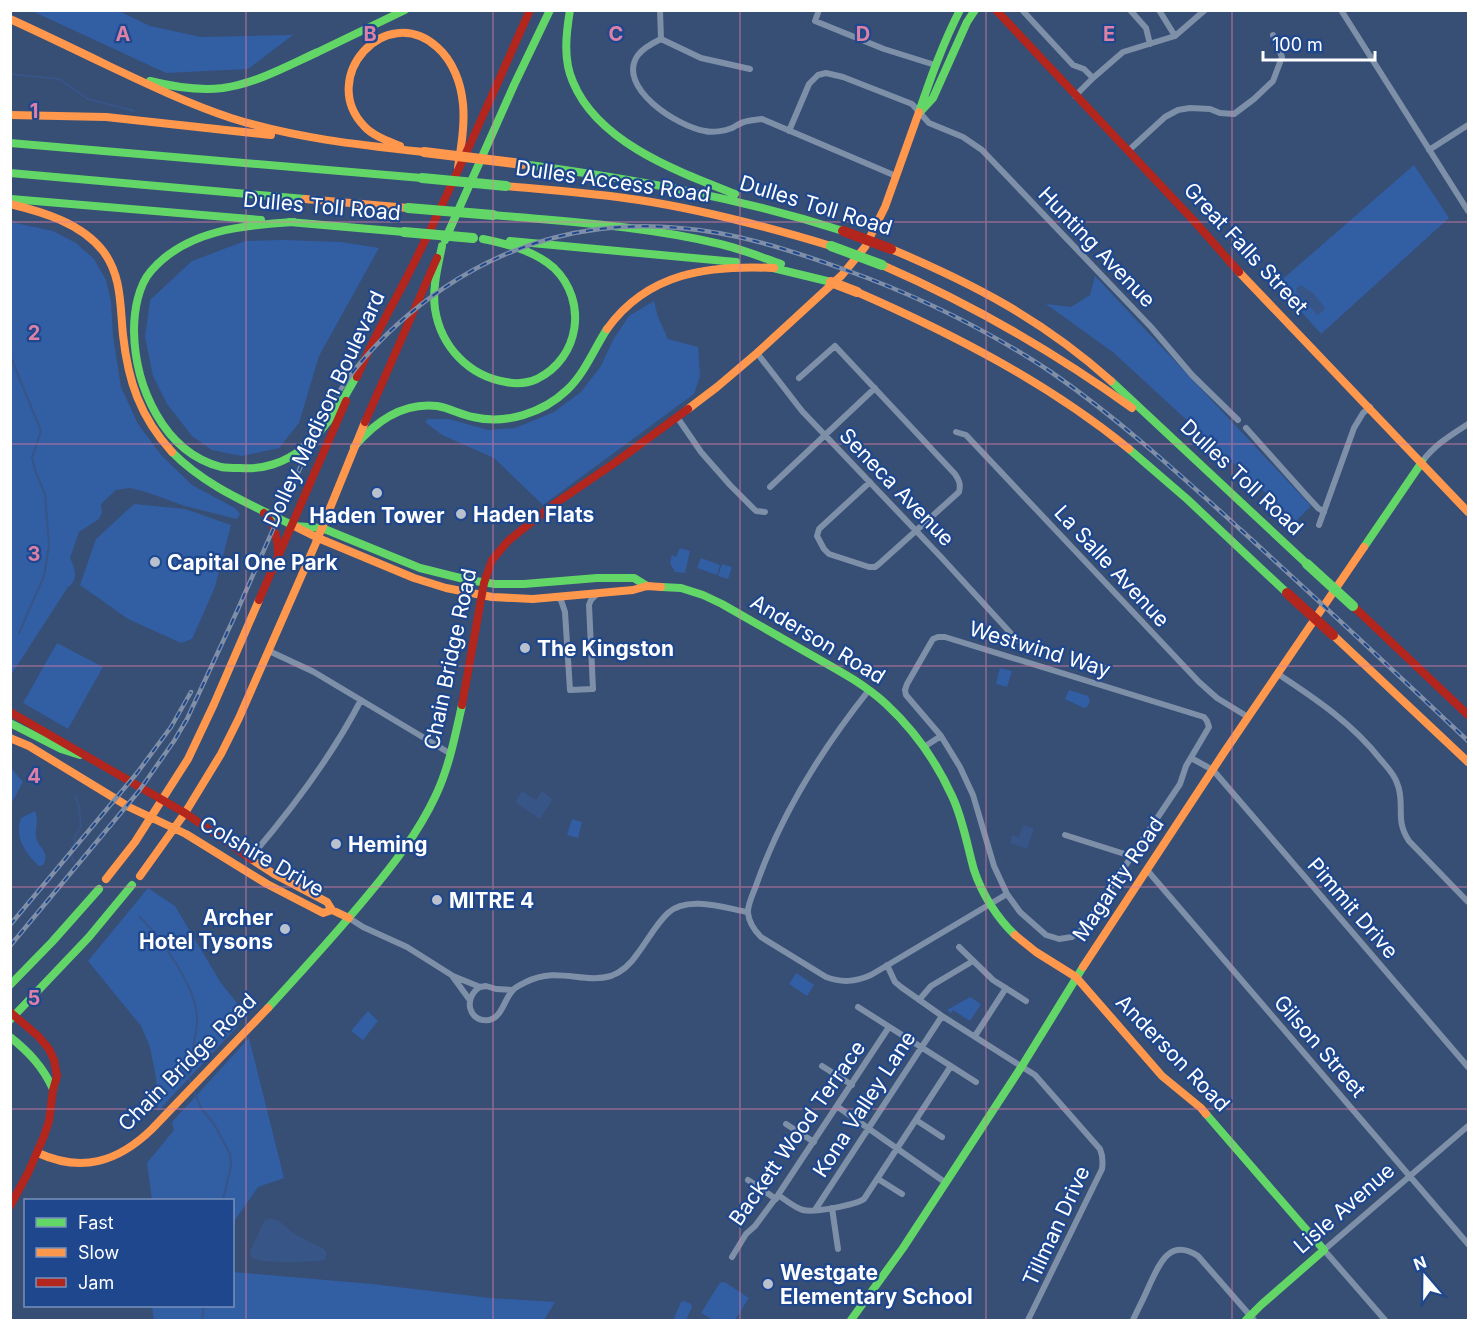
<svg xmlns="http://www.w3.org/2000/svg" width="1479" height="1331" font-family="Inter,sans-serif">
<rect width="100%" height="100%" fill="#374e75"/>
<path fill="#325ea4" d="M32,11H119L150,26L201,37L293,35L248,69L166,73Z
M1414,165L1449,218L1321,334L1277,284Z
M11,222L53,231L76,243L94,259L106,280L111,301L113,336L121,387L138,424L162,456L192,485L235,508L240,514L237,519L185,506L146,492L130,488L116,490L101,504L102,513L99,519L79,532L70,558C75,567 79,581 68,587L11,675Z
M283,240L341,242L379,248L319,356L299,423L279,448L242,456L212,450L192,436L167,404L153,376L145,337L150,300L192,261L245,241Z
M1095,276L1311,506L1296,521L1114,353L1046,304L1071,307L1090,295Z
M654,301L658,317L668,339L698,347L700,376L694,394L543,505L494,458L442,435L425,422L428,419H449L488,430L515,428L554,412L581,392L601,366L613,340L629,316Z
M134,504L185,509L231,525L215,587L192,639L181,643L128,619L80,585L96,539Z
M680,548L690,551L685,573L675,572L670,563L672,555L676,557Z
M701,558L720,565L717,575L697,568Z
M722,564L732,567L728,579L718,576Z
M57,643L103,667L68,729L23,703Z
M1000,668L1012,671L1007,687L996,684Z
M1069,690L1088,696L1090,701L1087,707L1084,708L1065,699Z
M11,768L23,782L11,804Z
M35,811C39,821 35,827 36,837C38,848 51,852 43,865L39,866C25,853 14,837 21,818Z
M572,819L582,822L578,838L567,835Z
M148,888L175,906L221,983L241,1008L238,1026L158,1111L156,1078L150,1047L141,1026L88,961Z
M796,973L814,985L807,996L789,984Z
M970,997L981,1004L970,1021L953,1010L951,1013L947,1010Z
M368,1011L378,1021L363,1040L351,1031Z
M249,1038L284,1178L258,1187L233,1223L232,1200H152L147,1163L174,1130L172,1122Z
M233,1272L372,1284L490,1298L555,1302L544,1320H154L152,1306H232Z
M722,1282L726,1283L749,1298L735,1320H713L701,1313L719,1284Z
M684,1301L691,1304L692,1307L686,1320H676L674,1318L681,1302Z"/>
<path fill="#385588" d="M1301,285L1313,293L1325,308L1322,312L1317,315L1297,292L1296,289Z
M522,791L536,800L542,791L553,799L540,819L515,802Z
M1023,825L1034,828L1027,849L1010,843L1012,835L1019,837Z
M270,1218L279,1221L296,1235L324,1249L327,1253L325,1260C313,1262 265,1264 255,1259C251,1257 251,1256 250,1252L264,1221Z"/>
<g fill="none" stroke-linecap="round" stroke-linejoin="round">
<path stroke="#385588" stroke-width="2" d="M10,74L59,79L88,99L134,111
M10,355L41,431L32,457L36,473L45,494L49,546L44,576L19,633
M74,862L70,851L75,844L74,838L81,827L79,807L75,795
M139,916C160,937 196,986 197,1017C198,1028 194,1039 193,1049C193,1056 194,1053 194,1059C194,1065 191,1071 188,1076L191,1083
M193,1089L201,1108L214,1124L230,1154L231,1166L223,1200
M202,1320L204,1306"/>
<path stroke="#7e8fa8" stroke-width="6" d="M660,10L661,39
M819,10L815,21L884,49L935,65
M1130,10L1146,28L1150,44
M1159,10L1175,36
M1341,10L1468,211
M1023,11L1073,65L1084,69L1093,78
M661,39C653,43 644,47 638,55C615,87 678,127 705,131C712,133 725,131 732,128C736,126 740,123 744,122C750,120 756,120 762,119L896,176
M661,39L701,58L750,69
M1075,96L1093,78L1123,52L1175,36L1205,10
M789,131L809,84L818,75L826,73L843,77L912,104L929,123L963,137L982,150L1151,327L1192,375L1238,420
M1429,150L1468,125
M1128,151L1165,117L1178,110L1190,108L1210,109L1220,113L1234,114L1254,99L1273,81L1282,57L1273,35
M757,353L802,411L941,557L1017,640
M799,378L835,346L955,474C959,480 961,484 959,492L879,564L875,567H869L829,554L824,549L817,536L819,529L870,482
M677,417L701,452L730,485L756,511L765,512
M1246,428L1306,495L1318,508L1324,512
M956,432L966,435L1199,682L1217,698L1248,717
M1422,462C1434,445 1451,435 1468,424
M770,487L875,388
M1319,525L1354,428L1363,413L1370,407
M556,597L561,600L565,612L570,690L593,689L589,605L591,600L598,593
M938,637H945L1204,717L1207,721L1209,727L1186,766L1180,784L1083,929L1072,937L1059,939L1046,935L1020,912L1007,894L994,866L973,795L960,767L941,736L906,695L905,690L907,684L930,644L933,639Z
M269,651L314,672L451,754
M1278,674C1316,699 1353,724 1381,760C1387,767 1394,774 1397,783C1406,804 1394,819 1409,841L1468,902
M869,690C822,749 782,812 757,883C754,892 747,905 748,913C749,923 755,931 761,937L826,977C842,983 855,982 871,975L1007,894
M924,747L941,736
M1191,758L1213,770L1468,1067
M1065,835L1131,856
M250,858C292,809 331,758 361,700
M1147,870L1468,1244
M349,918L363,927L407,947L453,976L480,987L486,986L496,989L513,990
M959,947L993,980L1026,1001
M887,965L895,982L901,987L942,1016L1035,1075L1100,1149C1103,1156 1103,1162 1102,1169L1028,1320
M453,977L469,999
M480,987C463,997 468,1023 489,1020C503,1017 504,998 514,989C517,986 522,984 526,982C557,966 583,984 611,976C622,972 632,962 638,953C648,940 656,924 668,913C687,895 725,908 747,912
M919,1000L931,986L973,961
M858,1007L976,1082
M975,1036L1006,988
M822,1066L852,1085
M838,1107L946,1183
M916,1120L942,1137
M786,1124L814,1142
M878,1179L902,1194
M748,1180L776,1199
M778,1195C786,1200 795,1208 803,1210C814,1213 855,1205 864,1199L951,1066
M832,1208L838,1249
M815,1210L942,1016
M732,1257L746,1234L755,1226L778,1195L889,1027
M1133,1320C1138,1309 1144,1298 1149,1286C1159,1265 1169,1237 1198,1256L1254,1320
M1385,1320L1324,1250L1468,1126"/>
<path stroke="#63d668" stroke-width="8" d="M570,10C566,34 563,60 573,82C598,143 679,172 735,194
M150,81C174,87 198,91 223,88C257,83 287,66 318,52C347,38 376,24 405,10
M921,111L933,98L967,22L975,10
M919,112C931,77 943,43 960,10
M10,143L422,178
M522,164C633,179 736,197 843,231
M10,173L305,199
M11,199L261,220
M493,215C569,222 646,226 720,244C741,249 761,257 781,264
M289,222L404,232
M294,222C244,225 186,230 151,271C138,286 134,311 134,331C135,386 163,452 221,467C227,468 234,468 240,468C262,470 285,463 303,448C328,427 344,399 359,371
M445,240L514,85L550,10
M510,241L736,262
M442,246C438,266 432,288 435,309C441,347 469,376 506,382C516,384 528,383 537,379C580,358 588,301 554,268C535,251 508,244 483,239
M769,267L831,282
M1111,381L1307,564
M354,447C375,422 403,402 437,406C450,408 461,415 473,417C505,425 543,413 567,390C585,373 594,349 607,329
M1129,449L1187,499L1287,593
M172,452C205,486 250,504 292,525
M294,526L322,528L420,568L468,580L495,584H524L597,578H634L647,586
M1364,547L1422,462
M661,587L681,588L703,595L722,604C752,621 783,639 813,656C838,670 864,684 886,704C913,729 936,761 952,796C963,819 967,845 974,870C982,894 997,918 1015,935
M10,723L61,749L80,755
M10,985L52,942L99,889
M268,1008C302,971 336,934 368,895C393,865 418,833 435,797C449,768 455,736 462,705
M10,1020L89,937L132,885
M10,1037C29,1052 43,1067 53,1089
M1206,1114L1324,1250L1261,1305L1246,1320
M851,1320L903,1248L1022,1066L1083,967"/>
<path stroke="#ff974d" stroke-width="8" d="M10,19C43,34 76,50 109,66C149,85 189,104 231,118C294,138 359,145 424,152
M10,115L106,117L271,135
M400,146C388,141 373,136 364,126C318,78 385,1 437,47C453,61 461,83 463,104C465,125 461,147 458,168
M506,186C550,190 595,193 639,200C704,210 768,227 831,246
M305,199L408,208
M10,204C43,212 81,223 103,251C122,276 120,306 123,335C128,381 140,417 172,452
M891,249C974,284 1043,320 1111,381
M882,265C971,304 1053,351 1132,408
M1239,272L1468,512
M857,292C953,334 1048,383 1129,449
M607,329C648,272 709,265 774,268
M688,409L717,387L757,353L842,275L865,247L885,207L919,112
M292,525L318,538
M318,538L414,578L446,588L492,597L533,599L633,590L647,586L661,587
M1333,635L1468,762
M10,738L29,746L129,807L186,834L267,884L323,913L332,910L349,918
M251,859L274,874L327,902L332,910
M140,876L185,813L221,754L239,718L315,545L365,422
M106,879L135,842L188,759L214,704L259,600
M1015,935L1036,952L1076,977L1162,1076L1201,1108L1206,1114
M1083,967L1225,751L1364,547
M38,1153C82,1173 118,1162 152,1129L268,1008"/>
<path stroke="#b3261e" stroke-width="8" d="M996,10L1195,222L1239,272
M357,377C372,340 392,307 410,271C453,186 491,97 530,10
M365,422L437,258
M264,513C276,526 278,540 278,557
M259,600L346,401
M1353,606L1468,715
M462,705L484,583L492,560L508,541L553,505L616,462L688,409
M10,712L185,813L251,859
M10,1012L38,1036L49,1049L54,1060L57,1076L53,1090L49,1121L44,1136L28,1173L10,1206"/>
<g stroke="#7f8fa7" stroke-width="4.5">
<path id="rail" d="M10,925L137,773L171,727L191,692
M10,946L139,791L174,741L187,719L238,609L315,434C327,411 340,388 356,368C406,307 476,258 553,238C594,227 637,224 679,228C735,232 790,250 843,269C916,295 986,329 1051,372C1119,419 1179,474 1241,530C1317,599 1393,670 1468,741"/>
</g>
<use href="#rail" stroke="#1e478e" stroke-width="2" stroke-dasharray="7" stroke-linecap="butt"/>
<path stroke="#63d668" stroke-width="10" d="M422,178L506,186
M408,208L493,215
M404,232L473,238
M831,246L882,265
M1307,564L1353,606"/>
<path stroke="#ff974d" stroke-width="10" d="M424,152L522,164
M831,282L857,292"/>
<path stroke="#b3261e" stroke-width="10" d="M843,231L891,249
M1287,593L1333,635"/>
</g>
<path fill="none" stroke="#dd80a5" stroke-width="1.5" stroke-opacity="0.55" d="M246,10V1320M493,10V1320M740,10V1320M986,10V1320M1232,10V1320M10,222H1468M10,444H1468M10,666H1468M10,887H1468M10,1109H1468"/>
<g fill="#b9c1cf" stroke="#1e478e" stroke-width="2">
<circle cx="377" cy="493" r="6"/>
<circle cx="461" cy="514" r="6"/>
<circle cx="155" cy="562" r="6"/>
<circle cx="525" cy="648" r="6"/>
<circle cx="336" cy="844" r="6"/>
<circle cx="437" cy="900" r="6"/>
<circle cx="285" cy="929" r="6"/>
<circle cx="768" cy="1284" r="6"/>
</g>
<g text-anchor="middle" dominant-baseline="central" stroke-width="4.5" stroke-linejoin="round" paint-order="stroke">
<g font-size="21" fill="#fff" stroke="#1e478e">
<text transform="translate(613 181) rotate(8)">Dulles Access Road</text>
<text transform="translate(816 205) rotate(17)">Dulles Toll Road</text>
<text transform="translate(322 206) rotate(5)">Dulles Toll Road</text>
<text transform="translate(1097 247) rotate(46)">Hunting Avenue</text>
<text transform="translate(1246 248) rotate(47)">Great Falls Street</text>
<text transform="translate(324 409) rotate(-65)">Dolley Madison Boulevard</text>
<text transform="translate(1242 477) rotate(43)">Dulles Toll Road</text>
<text transform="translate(897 487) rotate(46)">Seneca Avenue</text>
<text transform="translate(1112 566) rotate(47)">La Salle Avenue</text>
<text transform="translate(818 639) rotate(31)">Anderson Road</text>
<text transform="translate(1040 649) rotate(17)">Westwind Way</text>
<text transform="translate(450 659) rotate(-78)">Chain Bridge Road</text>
<text transform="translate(262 856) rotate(30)">Colshire Drive</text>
<text transform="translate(1118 879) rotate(-56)">Magarity Road</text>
<text transform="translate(1353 908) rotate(49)">Pimmit Drive</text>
<text transform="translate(1320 1046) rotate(49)">Gilson Street</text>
<text transform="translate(1173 1053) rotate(46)">Anderson Road</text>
<text transform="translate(187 1062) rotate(-45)">Chain Bridge Road</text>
<text transform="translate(864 1104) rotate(-57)">Kona Valley Lane</text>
<text transform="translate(797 1133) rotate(-55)">Backett Wood Terrace</text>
<text transform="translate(1344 1208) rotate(-41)">Lisle Avenue</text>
<text transform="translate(1056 1226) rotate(-65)">Tillman Drive</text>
</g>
<g font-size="21" font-weight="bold" fill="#fff" stroke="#1e478e" text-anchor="start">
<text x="473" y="514">Haden Flats</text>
<text x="377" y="515" text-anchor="middle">Haden Tower</text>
<text x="167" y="562">Capital One Park</text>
<text x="537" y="648">The Kingston</text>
<text x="348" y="844">Heming</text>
<text x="449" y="900">MITRE 4</text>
<text x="273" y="917" text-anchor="end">Archer<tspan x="273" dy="24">Hotel Tysons</tspan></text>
<text x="780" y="1272">Westgate<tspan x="780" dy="24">Elementary School</tspan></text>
</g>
</g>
<g font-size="20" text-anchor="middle" font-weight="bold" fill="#dd80a5" stroke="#1e478e" stroke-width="4.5" stroke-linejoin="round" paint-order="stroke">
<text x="123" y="41">A</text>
<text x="370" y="41">B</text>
<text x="616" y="41">C</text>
<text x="863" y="41">D</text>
<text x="1109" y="41">E</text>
<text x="34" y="118">1</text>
<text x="34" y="340">2</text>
<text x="34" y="561">3</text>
<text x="34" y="783">4</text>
<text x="34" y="1005">5</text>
</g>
<rect width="1479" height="1331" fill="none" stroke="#ffffff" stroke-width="24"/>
<rect x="24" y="1199" width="210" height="108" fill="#1e478e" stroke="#7891bb" stroke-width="1.5"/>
<rect x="36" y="1218" width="30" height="9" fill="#63d668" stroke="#7891bb" stroke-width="1.5"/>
<text x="78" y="1229" font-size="18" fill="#ffffff">Fast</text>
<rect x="36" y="1248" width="30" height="9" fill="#ff974d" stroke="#7891bb" stroke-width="1.5"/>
<text x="78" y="1259" font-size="18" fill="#ffffff">Slow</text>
<rect x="36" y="1278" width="30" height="9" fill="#b3261e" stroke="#7891bb" stroke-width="1.5"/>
<text x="78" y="1289" font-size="18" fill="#ffffff">Jam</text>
<g transform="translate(1425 1277) rotate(340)" stroke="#1e478e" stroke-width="4.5" paint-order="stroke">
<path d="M0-4.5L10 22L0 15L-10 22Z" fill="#ffffff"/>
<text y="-9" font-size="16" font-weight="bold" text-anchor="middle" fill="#ffffff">N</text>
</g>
<path d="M1263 51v9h112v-9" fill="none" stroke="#ffffff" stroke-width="3"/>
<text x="1272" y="51" font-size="18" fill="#ffffff" stroke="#1e478e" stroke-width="4.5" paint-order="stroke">100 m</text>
</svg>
